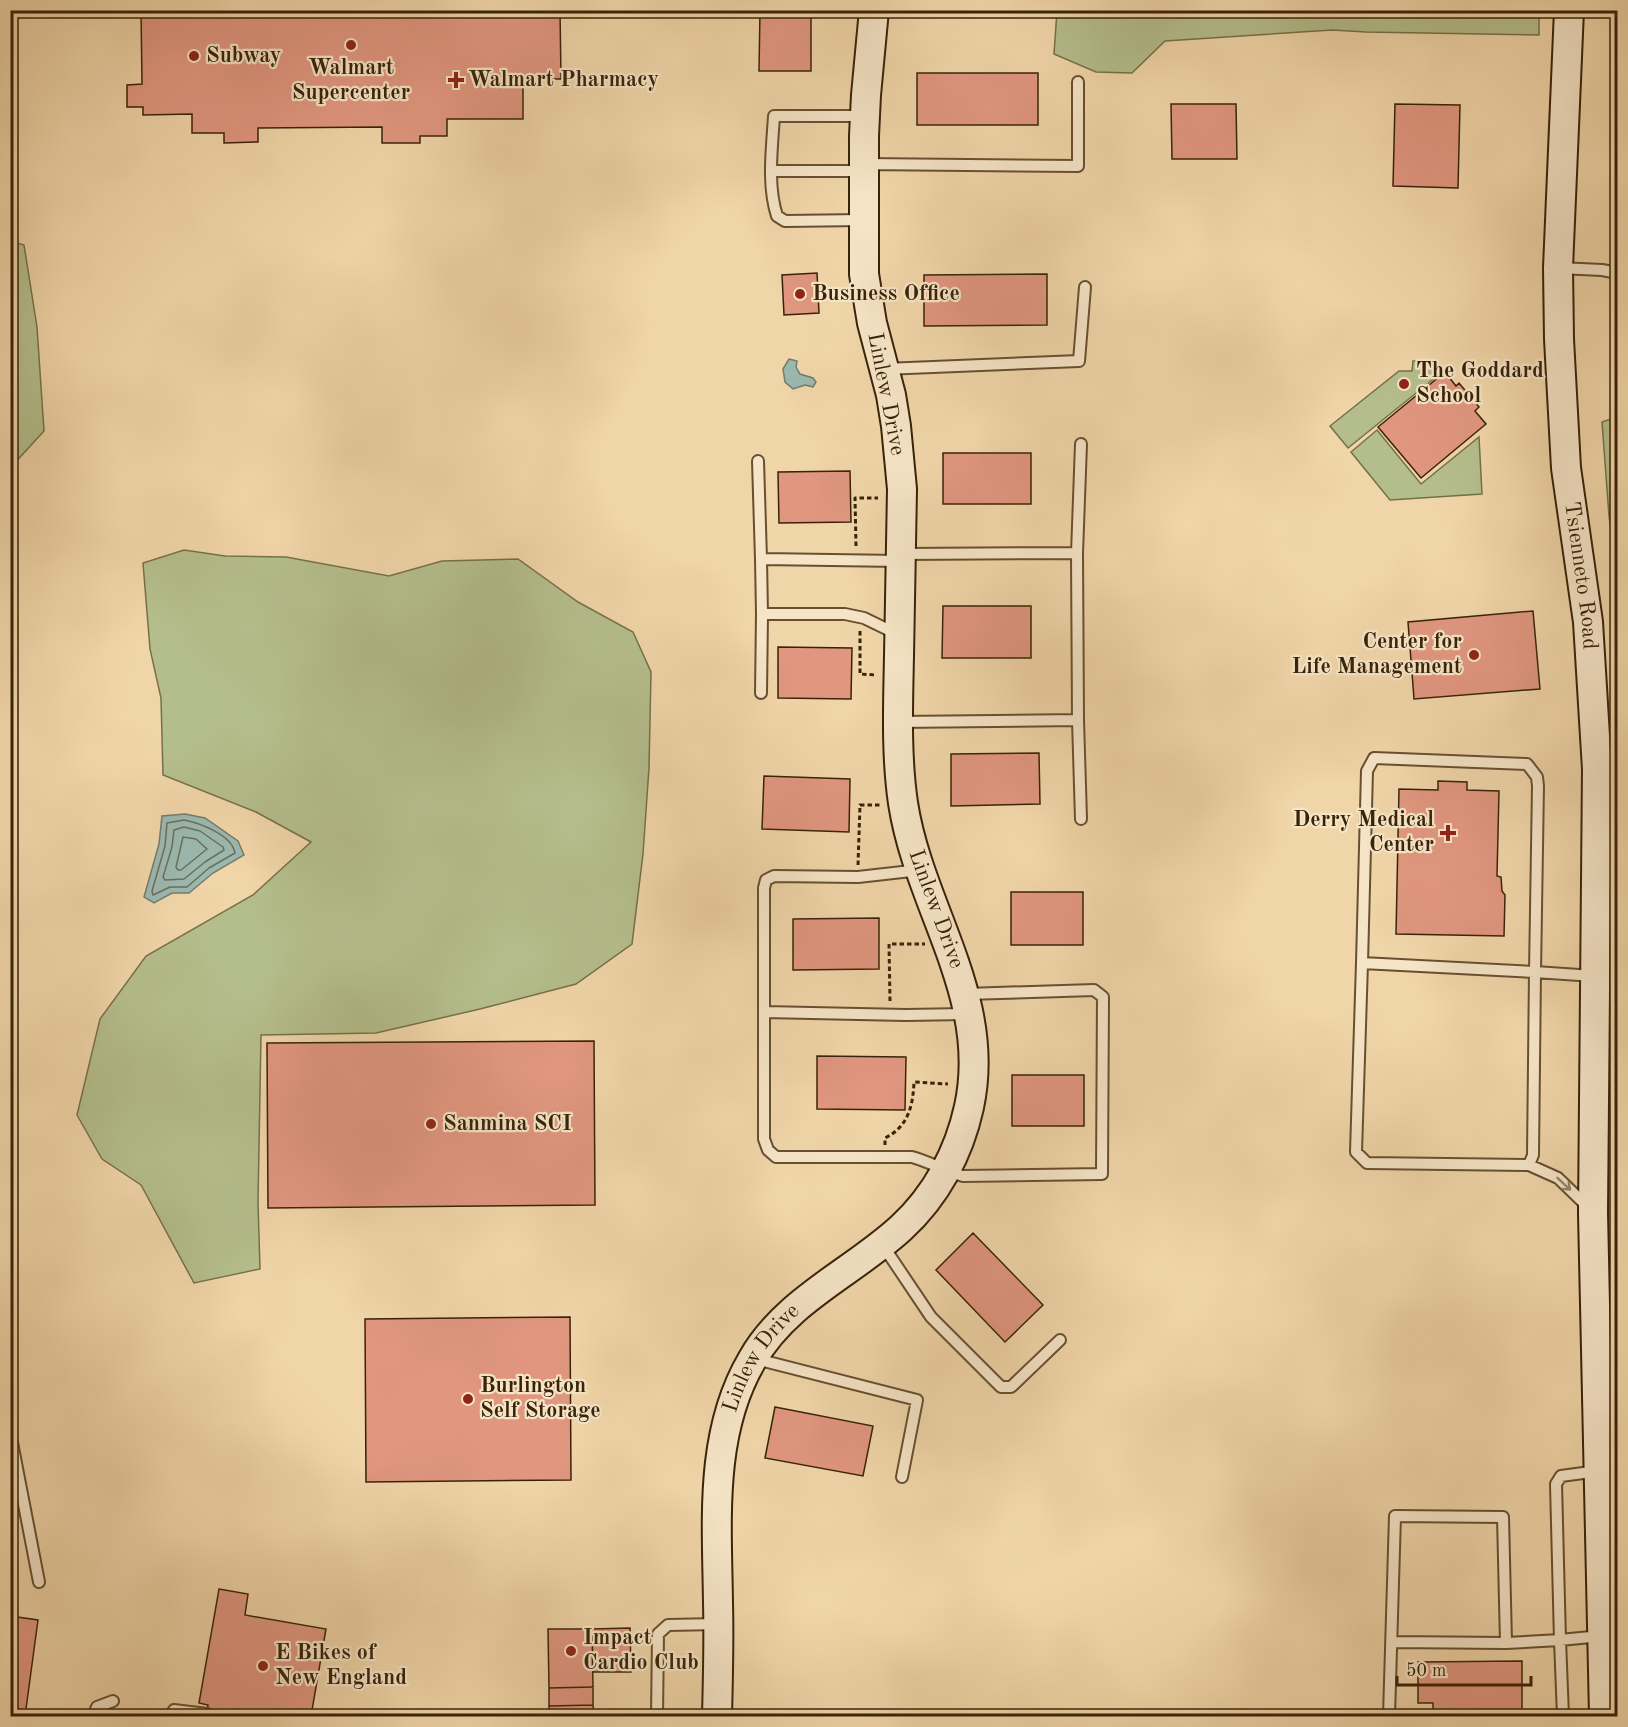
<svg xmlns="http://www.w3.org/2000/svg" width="1628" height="1727" font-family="'Old Standard TT',serif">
<rect width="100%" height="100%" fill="#f0d5a8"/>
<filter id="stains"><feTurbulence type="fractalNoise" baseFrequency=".00333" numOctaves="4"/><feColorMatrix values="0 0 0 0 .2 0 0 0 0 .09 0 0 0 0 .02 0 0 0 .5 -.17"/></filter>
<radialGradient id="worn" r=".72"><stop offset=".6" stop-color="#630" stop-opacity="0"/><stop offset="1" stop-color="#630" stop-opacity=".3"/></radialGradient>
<path fill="#b4be8c" stroke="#76704a" stroke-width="1.5" d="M1057,11H1539V35L1366,32L1332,30L1165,41L1132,73L1096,72L1054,54Z
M11,241L24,245L37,327L44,431L11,467Z
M1413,361H1431L1441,373L1348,448L1330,426L1399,371H1412Z
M1617,417H1618L1617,575L1609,516L1602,422Z
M1377,430L1421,484L1479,437L1482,494L1390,500L1351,452Z
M184,550L225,556L286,557L389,576L442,561L518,559L578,602L633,632L651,672L649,768L643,854L632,944L576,984L480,1009L376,1033L261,1035L258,1202L260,1269L194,1283L141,1185L102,1159L77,1115L100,1019L146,956L253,895L311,842L256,812L163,775L161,698L150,649L143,563Z"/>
<path fill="#9bb8af" stroke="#737c6d" stroke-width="1.5" d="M789,359L797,361L796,367L800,374L813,378L816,382L813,387L805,385L793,389L785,382L783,369Z
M185,814L205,818L238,841L244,855L213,873L189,893H172L154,903L144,897L159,844L162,816Z"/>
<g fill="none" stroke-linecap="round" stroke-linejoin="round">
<path stroke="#6a6e5c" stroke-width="1.5" d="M184,820C200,823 232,835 235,853L209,868L187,887H170L153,895L152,891L165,846L167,823Z
M184,827L200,831L223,847L224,850L205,862L184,879L165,880L163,877L172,847L174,830Z
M183,837L196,839L207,849L181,870H178L176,867Z"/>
</g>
<path fill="#e0967f" stroke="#382309" stroke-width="1.5" d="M141,10H560L561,79H523V119H447V136H420V143H382V127L258,128V142L224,143V133H192V114L143,115V107H127V85L142,84Z
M760,10H811V71H759Z
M917,73H1038V125H917Z
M1171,104H1236L1237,159H1172Z
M1395,104L1460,105L1458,188L1393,186Z
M817,273L819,313L784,315L782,275Z
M1047,274V325L924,326V275Z
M1445,372L1456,386L1459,383L1479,407L1475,411L1486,424L1421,478L1378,427Z
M943,453H1031V504H943Z
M850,471L851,522L779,523L778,472Z
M943,606H1031V658H942Z
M1533,611L1540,689L1414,699L1408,622Z
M778,647L852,648L851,699L778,698Z
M1039,753L1040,804L951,806V754Z
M764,776L850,779L849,832L762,829Z
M1438,781L1467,782V790L1499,791L1497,876L1501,877L1502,891L1505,895L1504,936L1396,934L1399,789L1438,790Z
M1011,892H1083V945H1011Z
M879,918V969L793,970V919Z
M594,1041L595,1205L268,1208L267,1043Z
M817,1056L906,1057L905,1110L817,1109Z
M1012,1075H1084V1126H1012Z
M973,1233L1043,1305L1005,1342L936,1270Z
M570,1317L571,1480L366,1482L365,1319Z
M775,1407L873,1426L863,1476L765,1458Z
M219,1589L248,1594L245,1615L326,1629L311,1716H278L236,1709L234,1716H206L208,1705L199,1703Z
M10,1616L38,1620L25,1716H10Z
M630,1628L631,1672H593L592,1629Z
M548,1629H592L593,1687L549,1688Z
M1522,1661V1716H1433V1703H1418V1662Z
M593,1687V1705L549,1706V1688Z
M593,1705L594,1716H549V1706Z"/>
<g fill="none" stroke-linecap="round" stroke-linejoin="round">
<g stroke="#665031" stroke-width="14">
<path id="lane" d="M864,164L1078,166V82
M771,171H863
M863,220L785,221L777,216C767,185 772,149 774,116H864
M1559,268L1602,270L1618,273
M884,369L1079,361L1085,287
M758,461L761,559
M1077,553L1081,444
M897,634L864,618L845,614H762L761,559L900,561
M761,693L762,614
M1078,720L1081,819
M898,722L1078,720L1077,553L902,554
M1362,963L1367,771L1374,758L1527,764L1537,777L1538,786L1535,972L1362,963L1356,1152L1367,1163L1529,1165L1533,1155L1535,972L1594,976
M966,994L1094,990L1103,997L1102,1174L963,1176C945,1171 930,1162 912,1157H776L768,1150L764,1139V1012L906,1015L966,1014
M764,1012V888L766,880L774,876L858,877L920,870
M1529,1165L1558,1178L1589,1208
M882,1244L931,1317L1001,1387H1011L1060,1340
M756,1359L917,1400L902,1477
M10,1432L39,1582
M1598,1471L1561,1476L1556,1484L1560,1640L1601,1636
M1393,1642L1506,1643
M174,1710L207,1714
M93,1716L97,1707L113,1701
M657,1716L658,1634L668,1625L718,1624
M1389,1716L1395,1516L1503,1517L1506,1643L1560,1640L1563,1716"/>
</g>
<g stroke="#665031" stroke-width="24">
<path id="street" d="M1597,769L1618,757
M1597,769L1618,779
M1598,1471L1618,1470"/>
</g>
<g stroke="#382309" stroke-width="32">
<g id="secondary">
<path id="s1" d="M1569,10L1558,268L1559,339L1566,468L1588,622L1597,769L1593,1213L1604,1716"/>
<path id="s2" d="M717,1716C718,1679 719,1641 718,1603C717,1521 709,1433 752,1360C786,1300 852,1273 901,1228C936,1196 959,1153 969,1107C993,997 919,908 903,803C896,755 898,705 899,656C900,600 901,544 902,489L896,426L891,395L872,323L864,274V136L866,95L874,10"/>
</g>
</g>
<path stroke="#382309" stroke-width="3" stroke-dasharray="4.5 3" stroke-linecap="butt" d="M856,546L855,498H878
M860,631V674L876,675
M858,865L860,805H881
M890,1001L889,944H925
M885,1145V1138C908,1127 913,1106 914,1082L948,1084"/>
<use href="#lane" stroke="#f5e4c6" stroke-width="10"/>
<use href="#street" stroke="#f5e4c6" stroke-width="21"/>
<use href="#secondary" stroke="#f5e4c6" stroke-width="28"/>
</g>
<defs><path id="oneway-shaft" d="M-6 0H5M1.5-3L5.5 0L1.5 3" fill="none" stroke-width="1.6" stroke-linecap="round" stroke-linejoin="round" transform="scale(1.5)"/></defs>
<use stroke="#968468" href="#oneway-shaft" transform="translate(1564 1184) rotate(43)"/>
<g fill="#8f2418" stroke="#f5e4c6" stroke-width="2">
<circle cx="351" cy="45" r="6"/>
<circle cx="194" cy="56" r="6"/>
<path d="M453 71h6v6h6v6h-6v6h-6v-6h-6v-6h6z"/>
<circle cx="800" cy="294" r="6"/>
<circle cx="1404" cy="384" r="6"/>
<circle cx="1474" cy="655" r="6"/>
<path d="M1445 824h6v6h6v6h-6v6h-6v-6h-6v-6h6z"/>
<circle cx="431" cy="1124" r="6"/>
<circle cx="468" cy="1399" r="6"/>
<circle cx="571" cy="1651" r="6"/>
<circle cx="263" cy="1666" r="6"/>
</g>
<g text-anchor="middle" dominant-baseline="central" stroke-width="4.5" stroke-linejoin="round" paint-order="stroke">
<g font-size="22" font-weight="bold" fill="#382309" stroke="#f5e4c6" text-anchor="start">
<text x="206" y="56">Subway</text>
<text x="351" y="68" text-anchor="middle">Walmart<tspan x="351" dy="25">Supercenter</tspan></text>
<text x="468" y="80">Walmart Pharmacy</text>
<text x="812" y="294">Business Office</text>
<text x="1416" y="371">The Goddard<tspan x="1416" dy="25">School</tspan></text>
<text x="1462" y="642" text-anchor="end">Center for<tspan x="1462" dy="25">Life Management</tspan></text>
<text x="1434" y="820" text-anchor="end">Derry Medical<tspan x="1434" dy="25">Center</tspan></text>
<text x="443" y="1124">Sanmina SCI</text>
<text x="480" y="1386">Burlington<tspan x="480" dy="25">Self Storage</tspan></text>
<text x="583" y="1638">Impact<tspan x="583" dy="25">Cardio Club</tspan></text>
<text x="275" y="1653">E Bikes of<tspan x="275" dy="25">New England</tspan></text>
</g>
<g font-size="22" fill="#382309" stroke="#f5e4c6">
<text transform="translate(886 394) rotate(79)">Linlew Drive</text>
<text stroke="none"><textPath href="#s1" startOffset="567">Tsienneto Road</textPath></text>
<text transform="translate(936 909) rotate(70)">Linlew Drive</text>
<text stroke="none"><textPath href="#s2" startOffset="368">Linlew Drive</textPath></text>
</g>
</g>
<rect width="1628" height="1727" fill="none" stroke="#f0d5a8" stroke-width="36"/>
<rect x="12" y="12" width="1604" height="1703" fill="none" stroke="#382309" stroke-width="3"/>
<rect x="18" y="18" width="1592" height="1691" fill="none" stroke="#382309" stroke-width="1.5"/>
<path d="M1397 1676v9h134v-9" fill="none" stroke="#382309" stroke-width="3"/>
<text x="1406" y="1676" font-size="18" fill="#382309" stroke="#f5e4c6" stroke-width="4.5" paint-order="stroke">50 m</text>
<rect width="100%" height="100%" filter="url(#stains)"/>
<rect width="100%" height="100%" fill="url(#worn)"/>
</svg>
